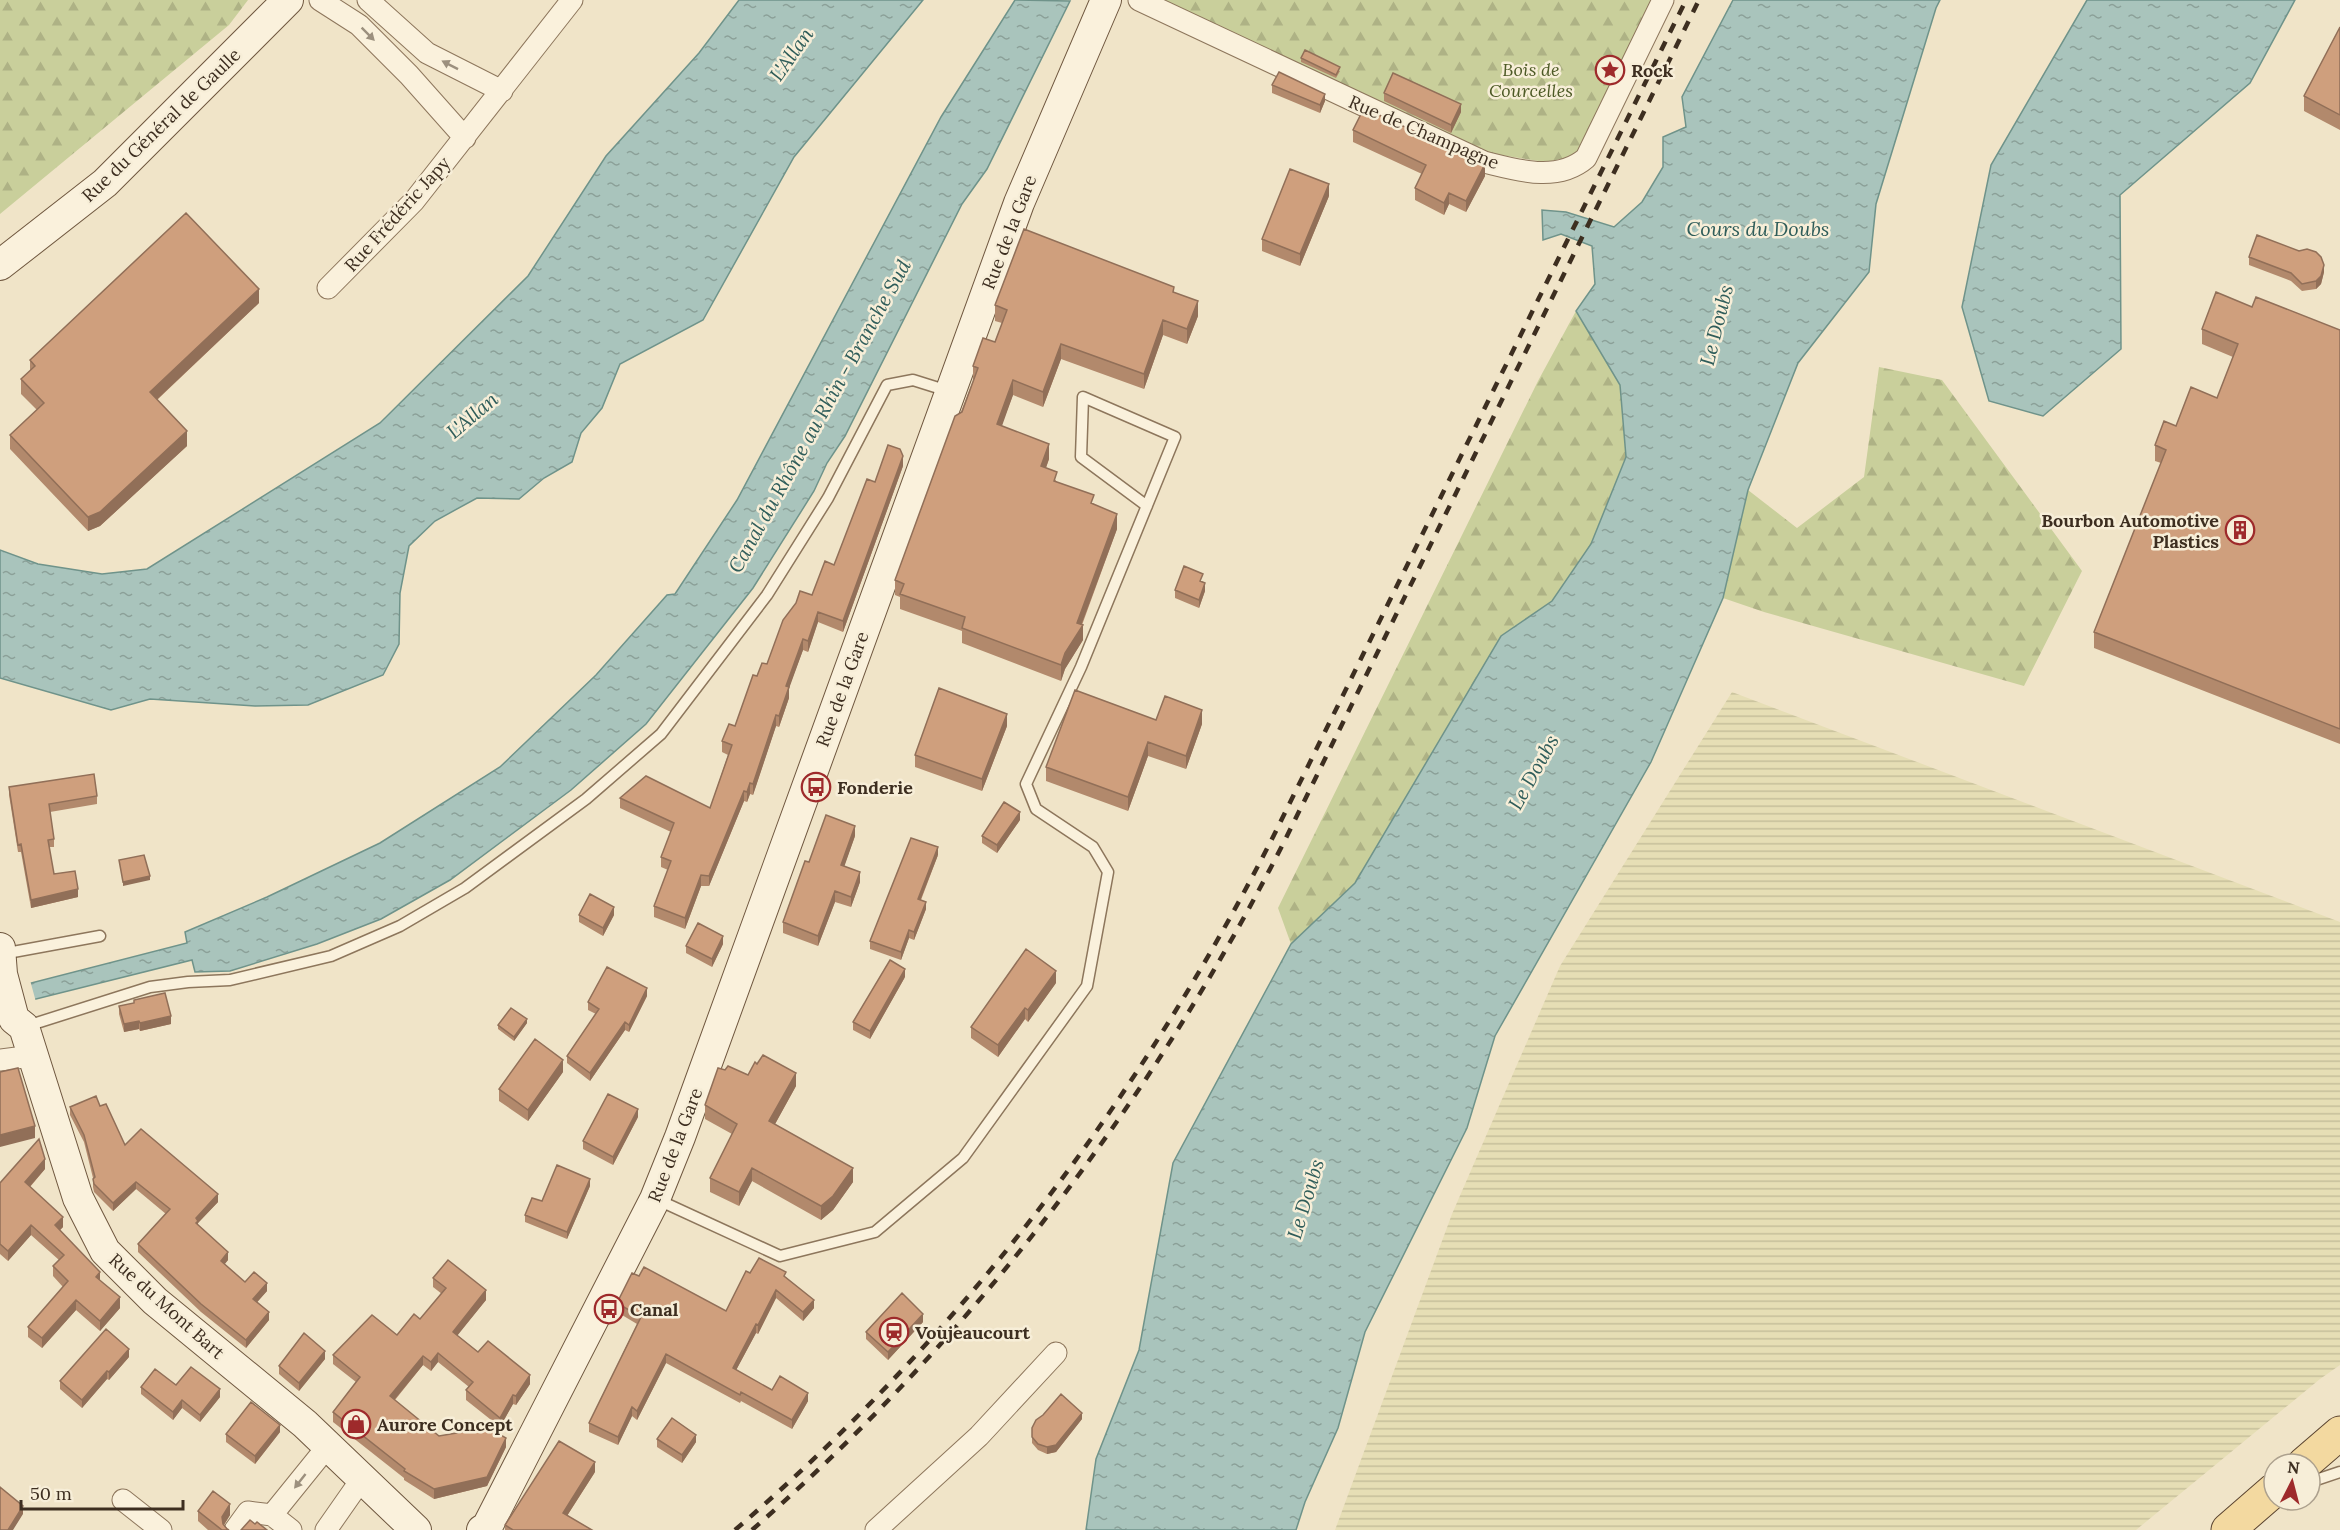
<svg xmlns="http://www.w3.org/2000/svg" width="2340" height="1530" font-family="Lora,serif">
<defs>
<pattern id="farmland-rules" width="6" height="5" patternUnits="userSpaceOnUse" patternTransform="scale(1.5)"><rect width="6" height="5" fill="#e6deb5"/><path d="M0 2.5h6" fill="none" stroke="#c6bf9b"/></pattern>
<pattern id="forest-firs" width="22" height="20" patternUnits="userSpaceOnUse" patternTransform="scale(1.5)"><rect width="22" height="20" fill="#c9cf9b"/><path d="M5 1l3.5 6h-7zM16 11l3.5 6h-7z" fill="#aeb285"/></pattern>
<pattern id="water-ripples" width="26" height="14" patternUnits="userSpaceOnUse" patternTransform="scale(1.5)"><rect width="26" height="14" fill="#a9c4bc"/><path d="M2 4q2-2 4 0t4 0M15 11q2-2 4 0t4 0" fill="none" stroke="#8ba098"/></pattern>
</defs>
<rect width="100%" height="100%" fill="#f0e4c8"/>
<path fill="url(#farmland-rules)" d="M1732,692L2340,922V1365L2320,1379L2136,1530H1335L1452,1214L1560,966Z"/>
<path fill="url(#forest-firs)" d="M0,0H248L229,25L0,214Z
M1158,0H1658L1578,156L1545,162L1488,153Z
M1576,311L1620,385L1626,457L1591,544L1552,601L1501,636L1355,883L1291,944L1278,908L1538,381Z
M1879,367L1942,380L2082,571L2024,686L1764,612L1723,598L1748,490L1797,528L1864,477Z"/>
<path fill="url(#water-ripples)" stroke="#6f938a" stroke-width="1.5" d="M739,0H923L794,157L703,320L620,364L602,408L581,433L572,462L544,478L519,499L477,498L435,521L409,546L400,593L399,644L383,675L308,705L255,706L150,699L111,710L0,678V550L38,564L102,574L147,569L380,423L528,276L606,156L699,53Z
M1015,0L1070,1L987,169L962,204L845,436L827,463L814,491L753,588L646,724L571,790L450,880L381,919L317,944L230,971L195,972L192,960L0,1008V991L187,943L185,932L267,897L380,843L500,767L596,675L667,595L675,594L737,500L941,117Z
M1733,0H1940L1936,8L1876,204L1869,272L1798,363L1748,490L1723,598L1651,762L1495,1036L1467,1128L1365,1332L1338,1428L1305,1502L1296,1530H1086L1096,1459L1139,1350L1173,1163L1291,944L1355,883L1501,636L1552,601L1591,544L1626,457L1620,385L1576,311L1595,284L1592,246L1561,234L1543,240L1542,210L1566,212L1614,227L1642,202L1663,167V137L1686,127L1682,97Z
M2087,0H2295L2250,83L2120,195L2121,349L2043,416L1989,401L1962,307L1991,165Z"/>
<path fill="#f0e4c8" d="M30,980L36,1002L0,1011V988Z"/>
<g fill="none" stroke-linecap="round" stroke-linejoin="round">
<g stroke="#8d765c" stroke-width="13">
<path id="service" d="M2,954L100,936
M27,1026L150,987L188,982L230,980L331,956L400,926L465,888L586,799L661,734L767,595L828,498L887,385L913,380L948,391
M656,1199L780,1256L875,1232L963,1158L1087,986L1108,872L1093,847L1036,809L1026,784L1081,667L1175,437L1083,397L1081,457L1147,506
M2310,1482L2340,1472"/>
</g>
<g stroke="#8d765c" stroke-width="23">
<path id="minor" d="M320,0L359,25L409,75L465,138
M368,0L427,53L502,91
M1139,0L1484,162C1517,170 1557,183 1586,158L1663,0
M328,288L414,201L572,0
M0,1060L32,1056
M123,1500L161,1530
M272,1515L327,1447
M272,1515L291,1530
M235,1530L248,1512L272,1515
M326,1530L361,1480
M876,1530L979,1436L1056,1353"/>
</g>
<g stroke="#6f573f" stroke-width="32">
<path id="secondary" d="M0,265L105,183L288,0
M0,948L2,974L14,1019L24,1027L78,1198L105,1251L155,1301L305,1424L416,1530
M482,1530L487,1527L655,1199L680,1137L1019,203L1106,0"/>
</g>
<g stroke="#5b4430" stroke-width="35">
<path id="primary" d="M2304,1464L2340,1433
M2228,1530L2274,1490"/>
</g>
<use href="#service" stroke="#faf1dc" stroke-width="10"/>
<use href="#minor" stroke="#faf1dc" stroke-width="21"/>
<use href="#secondary" stroke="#faf1dc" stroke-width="30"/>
<use href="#primary" stroke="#f3d9a0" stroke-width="33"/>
<path stroke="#3d2e20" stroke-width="4.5" stroke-dasharray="10 10" stroke-linecap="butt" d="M735,1530C963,1334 1138,1102 1274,835L1686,0
M752,1530C973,1337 1152,1102 1285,840L1699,0"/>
</g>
<path fill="#b2896c" d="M2340,27V130L2304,111V96Z
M1301,58L1340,71L1336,78L1301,62Z
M1272,85L1325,101L1320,113L1272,93Z
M1384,93L1461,112L1451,133L1384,101Z
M1353,130L1485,176L1466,212L1449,204L1444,215L1415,200V188L1422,174L1353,142Z
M1329,196L1300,266L1262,251V239Z
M2249,257L2324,272L2321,284L2316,289L2302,291L2291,281L2249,265Z
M1174,292L1198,316L1187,344L1163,335L1144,389L1061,359L1043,407L1013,395L1001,426L1049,459L1046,468L1057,482L1094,504L1117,529L1082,625L1083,640L1065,669L1061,681L962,643V631L900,609V597L895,595V580L973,381V366L995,342L1002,323L995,321V305Z
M259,303L157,400L187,446L100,526L88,531L10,449V435L37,410L21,394V379L30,372V360Z
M2252,307L2340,330V744L2094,648V632L2161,463L2155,461V445L2217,398L2233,357L2202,344V329Z
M903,466L843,632L818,622L808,652L803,650L789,687V698L779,727L776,726L753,795L750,794L747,802L744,801L709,886H701L685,929L654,917V906L668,870L661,867V857L671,832L620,808V798L710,808L728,755L722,752V741L735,726L757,676L767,664L812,595L834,565L875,482Z
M1202,582L1205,591L1199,608L1175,598V590Z
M1156,720L1202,724L1186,769L1148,756L1128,811L1046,781V767Z
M1007,726L982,791L915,767V755Z
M9,787L97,796V804L50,812L54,839V847H49L54,874L78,897L31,908L21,852H18L9,795Z
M1020,820L997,853L982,843V836Z
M855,836L844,866L860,882L851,907L835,902L818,946L783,933V922L809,862Z
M938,855L921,900L926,909L914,940L909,938L901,960L870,949V941Z
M579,915H614L603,936L579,922Z
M723,944L712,967L686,953V946Z
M905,977L870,1039L853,1030V1022Z
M1056,983L1028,1022L1025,1019L998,1057L971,1038V1027Z
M647,996L629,1032L625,1030L590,1081L567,1063V1056L596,1014L588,1010V1002Z
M119,1006L171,1024L140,1031L139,1029L124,1032L119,1014Z
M527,1023L514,1041L498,1029V1025Z
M563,1072L528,1121L499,1101V1089Z
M748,1075L796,1086L775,1124L853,1182L833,1210L821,1220L752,1181L739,1206L710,1192V1178L732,1134L705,1119V1105Z
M100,1106L125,1145L218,1202L198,1223V1225L228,1260L224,1264L245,1282L267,1291L257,1302L269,1320L246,1348L201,1312L138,1252V1244L166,1214L136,1189L113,1211L94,1192L93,1187V1178L84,1142L70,1115V1107Z
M638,1117L613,1165L583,1149V1141Z
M45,1169L30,1187L63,1227L60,1230L100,1280L120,1308L100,1331L76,1310L42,1348L28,1337V1327L63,1287L53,1276V1266L59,1260L31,1235L8,1261L0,1254V1183Z
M590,1186L567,1239L525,1222V1215L542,1201Z
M750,1273L786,1277L814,1308L803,1321L776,1298L758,1334L756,1333L736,1370L772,1390L808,1401L792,1429L741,1401L740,1403L666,1363L637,1420L632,1416L618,1445L589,1432V1423L637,1324L617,1312V1303L639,1276L726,1311Z
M433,1278L486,1300L457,1335L478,1352L530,1384L516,1405L513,1404L500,1427L466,1400V1390L469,1387L438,1362L431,1371L423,1365L395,1400L439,1436L506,1447L487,1486L434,1499L404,1480V1478L333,1422V1412L356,1382L333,1364V1355L397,1335L420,1319L442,1294L433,1287Z
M923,1322L888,1360L866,1339V1332Z
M129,1357L109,1380L107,1379L82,1408L60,1389V1381Z
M325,1359L299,1391L279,1374V1366Z
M176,1385L220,1397L200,1422L182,1408L173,1420L141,1394V1387Z
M1082,1419L1056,1452L1047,1454L1038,1450L1032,1443V1428Z
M280,1432L255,1464L226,1442V1434Z
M657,1439L696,1442L682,1463L657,1447Z
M595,1472L567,1516L592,1530H505V1525Z
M198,1511L230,1515L224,1525L229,1530H208L198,1521Z"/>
<path fill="#916f58" d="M1325,94V101L1320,113V105Z
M1461,104V112L1451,133V125Z
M1485,164V176L1466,212V201Z
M1329,184V196L1300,266V254Z
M1449,193V204L1444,215V203Z
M2324,265V272L2321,284L2316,289V281Z
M259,289V303L150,406V392Z
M1198,301V316L1187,344V329Z
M1163,320V335L1144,389V374Z
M1061,344V359L1043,407V392Z
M1013,380V395L997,440V424Z
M187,431V446L100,526L88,531V517Z
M1049,444V459L1041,481V466Z
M903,456V466L843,632V621Z
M1117,514V529L1079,631L1083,625V640L1065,669L1061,681V665Z
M1205,583V591L1199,608V600Z
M818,612V622L808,652V641Z
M803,639V650L786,697V686Z
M789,687V698L779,727V716Z
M1202,710V724L1186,769V756Z
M1007,714V726L982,791V779Z
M776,715V726L753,795V784Z
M1148,742V756L1128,811V797Z
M750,783V794L747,802V792Z
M744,791V801L709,886V876Z
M1020,812V820L997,853V845Z
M855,826V836L841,876V865Z
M938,847V855L918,906V899Z
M860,872V882L851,907V897Z
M701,875V886L685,929V918Z
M150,876V880L123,886V882Z
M78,889V897L31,908V900Z
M835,891V902L818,946V936Z
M926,902V909L914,940V932Z
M614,907V915L603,936V928Z
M909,930V938L901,960V952Z
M723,936V944L712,967V959Z
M905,969V977L870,1039V1031Z
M1056,971V983L1028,1022V1010Z
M647,988V996L629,1032V1025Z
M1025,1008V1019L998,1057V1045Z
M171,1016V1024L140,1031V1023Z
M527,1019V1023L514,1041V1037Z
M139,1021V1029L124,1032V1024Z
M625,1022V1030L590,1081V1073Z
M563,1060V1072L528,1121V1110Z
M796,1073V1086L769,1135V1121Z
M638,1109V1117L613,1165V1157Z
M35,1126V1138L0,1147V1135Z
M45,1159V1169L25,1192V1182Z
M752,1168V1181L739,1206V1192Z
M853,1168V1182L833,1210L821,1220V1206Z
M590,1179V1186L567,1239V1232Z
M136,1182V1189L113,1211V1203Z
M218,1194V1202L198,1223V1228L196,1231V1218Z
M63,1217V1227L55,1235V1225Z
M31,1225V1235L8,1261V1251Z
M228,1252V1260L221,1269V1261Z
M100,1272V1282L96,1277Z
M267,1283V1291L253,1307V1299Z
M486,1290V1300L453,1341V1332Z
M776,1290V1298L758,1334V1325Z
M120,1297V1308L100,1331V1321Z
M76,1300V1310L42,1348V1338Z
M814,1300V1308L803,1321V1312Z
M269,1312V1320L246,1348V1340Z
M923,1314V1322L888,1360V1352Z
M756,1324V1333L733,1376V1368Z
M129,1349V1357L109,1380V1372Z
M325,1351V1359L299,1391V1383Z
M438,1353V1362L431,1371V1362Z
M666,1354V1363L637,1420V1411Z
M423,1356V1365L390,1405V1396Z
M107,1371V1379L82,1408V1400Z
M530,1375V1384L516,1405V1396Z
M220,1389V1397L200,1422V1415Z
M808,1393V1401L792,1429V1420Z
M513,1395V1404L500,1427V1418Z
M182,1400V1408L173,1420V1412Z
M632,1407V1416L618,1445V1437Z
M1082,1413V1419L1056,1452L1047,1454V1447Z
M280,1425V1432L255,1464V1456Z
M696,1435V1442L682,1463V1455Z
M506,1438V1447L487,1486L434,1499V1489Z
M595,1462V1472L563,1522V1513Z
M230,1504V1515L222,1528V1517Z
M23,1506V1514L13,1530H8Z"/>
<path fill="#cf9f7d" stroke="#916f58" stroke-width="1.5" d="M2340,27V115L2304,96Z
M1305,50L1340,67L1336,75L1301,58Z
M1279,72L1325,94L1320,105L1272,85Z
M1393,73L1461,104L1451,125L1384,93Z
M1364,108L1485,164L1466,201L1449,193L1444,203L1415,188L1426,165L1353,130Z
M1290,169L1329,184L1300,254L1262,239Z
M186,213L259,289L150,392L187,431L100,512L88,517L10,435L44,403L21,379L35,366L30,360Z
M1024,229L1174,287L1173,292L1198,301L1187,329L1163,320L1144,374L1061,344L1043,392L1013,380L997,424L1049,444L1041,466L1057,472L1054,481L1094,495L1091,503L1117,514L1077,623L1083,625L1065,653L1061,665L962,628L965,617L900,594L904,584L895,580L955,416L962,412L978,368L973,366L983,338L995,342L1007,310L995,305Z
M2257,235L2299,251L2307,249L2316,252L2321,257L2324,265L2321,276L2316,281L2302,284L2291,273L2249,257Z
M2216,292L2252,307L2256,297L2340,330V729L2094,632L2166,450L2155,445L2164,421L2176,426L2191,387L2217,398L2238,344L2202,329Z
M888,445L900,449L903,456L843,621L818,612L808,641L803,639L786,686L789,687L779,716L776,715L753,784L750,783L747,792L744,791L709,876L701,875L685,918L654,906L671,861L661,857L674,823L620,798L646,776L710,808L732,745L722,741L729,724L735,726L753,675L757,676L762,663L767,664L783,620L796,603L800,591L812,595L825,561L834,565L867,479L875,482Z
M1184,566L1203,574L1200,581L1205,583L1199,600L1175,590Z
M939,688L1007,714L982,779L915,755Z
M1075,690L1156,720L1165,696L1202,710L1186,756L1148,742L1128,797L1046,767Z
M94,774L97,796L49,804L54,839L48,840L54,874L75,871L78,889L31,900L21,844L18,845L9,787Z
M1004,802L1020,812L997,845L982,836Z
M826,815L855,826L841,865L860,872L851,897L835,891L818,936L783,922L805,861L809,862Z
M911,838L938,847L918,899L926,902L914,932L909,930L901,952L870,941Z
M144,855L150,876L123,882L119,860Z
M590,894L614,907L603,928L579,915Z
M698,923L723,936L712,959L686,946Z
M1026,949L1056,971L1028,1010L1025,1008L998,1045L971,1027Z
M890,960L905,969L870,1031L853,1022Z
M607,967L647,988L629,1025L625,1022L590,1073L567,1056L599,1009L588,1002Z
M165,993L171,1016L140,1023L139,1021L124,1024L119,1006L134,1003V1000Z
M511,1008L527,1019L514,1037L498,1025Z
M535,1039L563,1060L528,1110L499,1089Z
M763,1055L796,1073L769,1121L853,1168L833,1196L821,1206L752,1168L739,1192L710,1178L737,1124L705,1105L718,1068L725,1070L728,1066L748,1075L755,1062L757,1064Z
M18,1068L35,1126L0,1135V1072Z
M608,1094L638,1109L613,1157L583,1141Z
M96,1096L100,1106L106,1104L125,1145L141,1129L218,1194L196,1218L198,1221L196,1223L228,1252L221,1261L245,1282L254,1272L267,1283L253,1299L269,1312L246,1340L201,1304L138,1244L170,1209L136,1182L113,1203L94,1184L93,1179L95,1177L84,1135L70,1107Z
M39,1139L45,1159L25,1182L63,1217L55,1225L100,1272L96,1277L120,1297L100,1321L76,1300L42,1338L28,1327L68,1281L53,1266L64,1255L31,1225L8,1251L0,1244V1183Z
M557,1165L590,1179L567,1232L525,1215L532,1198L542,1201Z
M759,1258L786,1272L784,1276L814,1300L803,1312L776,1290L758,1325L756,1324L733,1368L772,1390L780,1376L808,1393L792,1420L741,1392L740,1395L666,1354L637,1411L632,1407L618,1437L589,1423L641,1317L617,1303L632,1273L639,1276L644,1267L726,1311L746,1271L750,1273Z
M448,1260L486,1290L453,1332L478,1352L488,1341L530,1375L516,1396L513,1395L500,1418L466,1390L473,1382L438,1353L431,1362L423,1356L390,1396L439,1436L480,1429L482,1424L506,1438L487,1477L434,1489L404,1471L405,1469L333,1412L360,1377L333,1355L372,1315L397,1335L414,1314L420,1319L446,1288L433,1278Z
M902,1293L923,1314L888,1352L866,1332Z
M106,1329L129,1349L109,1372L107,1371L82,1400L60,1381Z
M304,1333L325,1351L299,1383L279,1366Z
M191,1367L220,1389L200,1415L182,1400L173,1412L141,1387L155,1369L176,1385Z
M1061,1394L1082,1413L1056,1445L1047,1447L1038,1444L1032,1437V1428L1036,1420L1043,1415Z
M251,1402L280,1425L255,1456L226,1434Z
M672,1418L696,1435L682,1455L657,1439Z
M559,1441L595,1462L563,1513L592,1530H513L505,1525Z
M0,1487L23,1506L8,1530H0Z
M213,1491L230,1504L222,1517L223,1524L227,1529L229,1530H222L198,1511Z
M250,1520L255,1524L257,1522L267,1530H241Z"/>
<defs><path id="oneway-solid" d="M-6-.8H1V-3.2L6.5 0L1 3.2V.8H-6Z" transform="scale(1.5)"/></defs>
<g fill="#9c907e">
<use href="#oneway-solid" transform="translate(368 34) rotate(45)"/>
<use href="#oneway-solid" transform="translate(450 65) rotate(-153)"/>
<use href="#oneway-solid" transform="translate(300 1481) rotate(128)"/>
</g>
<defs>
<g id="sight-ring" transform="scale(1.5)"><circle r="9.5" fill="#f7eed8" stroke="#9e2a2b" stroke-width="1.5"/><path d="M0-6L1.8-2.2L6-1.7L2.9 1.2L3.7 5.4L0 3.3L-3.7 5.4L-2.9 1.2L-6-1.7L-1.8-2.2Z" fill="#9e2a2b"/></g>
<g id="building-ring" transform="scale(1.5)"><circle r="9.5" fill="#f7eed8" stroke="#9e2a2b" stroke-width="1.5"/><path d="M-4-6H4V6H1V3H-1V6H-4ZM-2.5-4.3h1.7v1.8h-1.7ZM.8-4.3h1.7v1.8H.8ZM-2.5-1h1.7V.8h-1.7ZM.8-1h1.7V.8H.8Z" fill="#9e2a2b"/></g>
<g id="bus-ring" transform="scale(1.5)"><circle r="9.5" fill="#f7eed8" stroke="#9e2a2b" stroke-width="1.5"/><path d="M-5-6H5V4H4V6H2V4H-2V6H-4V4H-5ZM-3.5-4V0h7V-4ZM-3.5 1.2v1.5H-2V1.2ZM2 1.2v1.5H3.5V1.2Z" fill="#9e2a2b"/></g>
<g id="station-ring" transform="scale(1.5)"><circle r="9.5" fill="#f7eed8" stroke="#9e2a2b" stroke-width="1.5"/><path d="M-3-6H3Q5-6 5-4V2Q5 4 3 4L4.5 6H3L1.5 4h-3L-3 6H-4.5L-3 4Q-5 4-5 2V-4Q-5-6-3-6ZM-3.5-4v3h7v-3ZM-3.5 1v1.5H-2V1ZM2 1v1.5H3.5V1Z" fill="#9e2a2b"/></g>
<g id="shop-ring" transform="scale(1.5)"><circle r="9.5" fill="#f7eed8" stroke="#9e2a2b" stroke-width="1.5"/><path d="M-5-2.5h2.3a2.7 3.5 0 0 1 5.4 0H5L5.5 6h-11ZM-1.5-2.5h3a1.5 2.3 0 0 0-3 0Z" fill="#9e2a2b"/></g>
</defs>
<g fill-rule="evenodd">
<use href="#sight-ring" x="1610" y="70"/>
<use href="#building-ring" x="2240" y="530"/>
<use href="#bus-ring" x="816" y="787"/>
<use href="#bus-ring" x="609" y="1309"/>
<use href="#station-ring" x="894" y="1332"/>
<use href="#shop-ring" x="356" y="1424"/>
</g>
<g text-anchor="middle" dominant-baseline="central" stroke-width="5" stroke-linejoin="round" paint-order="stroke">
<g font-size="18" font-style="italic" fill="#4d5a26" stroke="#f7eed8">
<text x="1531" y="69">Bois de<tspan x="1531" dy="21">Courcelles</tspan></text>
</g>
<g font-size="18" font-weight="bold" fill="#3d2e20" stroke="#f7eed8" text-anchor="start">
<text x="1631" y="70">Rock</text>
<text x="2219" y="520" text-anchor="end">Bourbon Automotive<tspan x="2219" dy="21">Plastics</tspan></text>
<text x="837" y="787">Fonderie</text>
<text x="630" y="1309">Canal</text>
<text x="915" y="1332">Voujeaucourt</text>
<text x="377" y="1424">Aurore Concept</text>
</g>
<g font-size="18" fill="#3d2e20" stroke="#f7eed8">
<text transform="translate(161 125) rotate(-44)">Rue du Général de Gaulle</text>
<text transform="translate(1424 132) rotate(23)">Rue de Champagne</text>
<text transform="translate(397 214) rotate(-48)">Rue Frédéric Japy</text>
<text transform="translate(1009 232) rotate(-69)">Rue de la Gare</text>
<text transform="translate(842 689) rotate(-70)">Rue de la Gare</text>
<text transform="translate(675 1145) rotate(-69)">Rue de la Gare</text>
<text transform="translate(167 1306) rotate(42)">Rue du Mont Bart</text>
</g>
<g font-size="20" font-style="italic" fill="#2f5d5a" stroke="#f7eed8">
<text transform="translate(791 54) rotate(-55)">L'Allan</text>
<text x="1758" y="228">Cours du Doubs</text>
<text transform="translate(1716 325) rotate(-76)">Le Doubs</text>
<text transform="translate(472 415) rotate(-40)">L'Allan</text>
<text transform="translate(819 416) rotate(-61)">Canal du Rhône au Rhin - Branche Sud</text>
<text transform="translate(1533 772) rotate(-61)">Le Doubs</text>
<text transform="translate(1305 1199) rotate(-73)">Le Doubs</text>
</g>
</g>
<g transform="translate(2292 1482) rotate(6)"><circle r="28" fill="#f7eed8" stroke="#ada18e" stroke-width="1.5"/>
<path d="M0-4.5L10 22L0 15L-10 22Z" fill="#9e2a2b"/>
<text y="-9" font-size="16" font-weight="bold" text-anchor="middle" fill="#3d2e20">N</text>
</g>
<path d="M21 1500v9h162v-9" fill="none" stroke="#3d2e20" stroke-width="3"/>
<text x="30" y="1500" font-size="18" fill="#3d2e20" stroke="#f7eed8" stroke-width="4.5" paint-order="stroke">50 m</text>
</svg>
